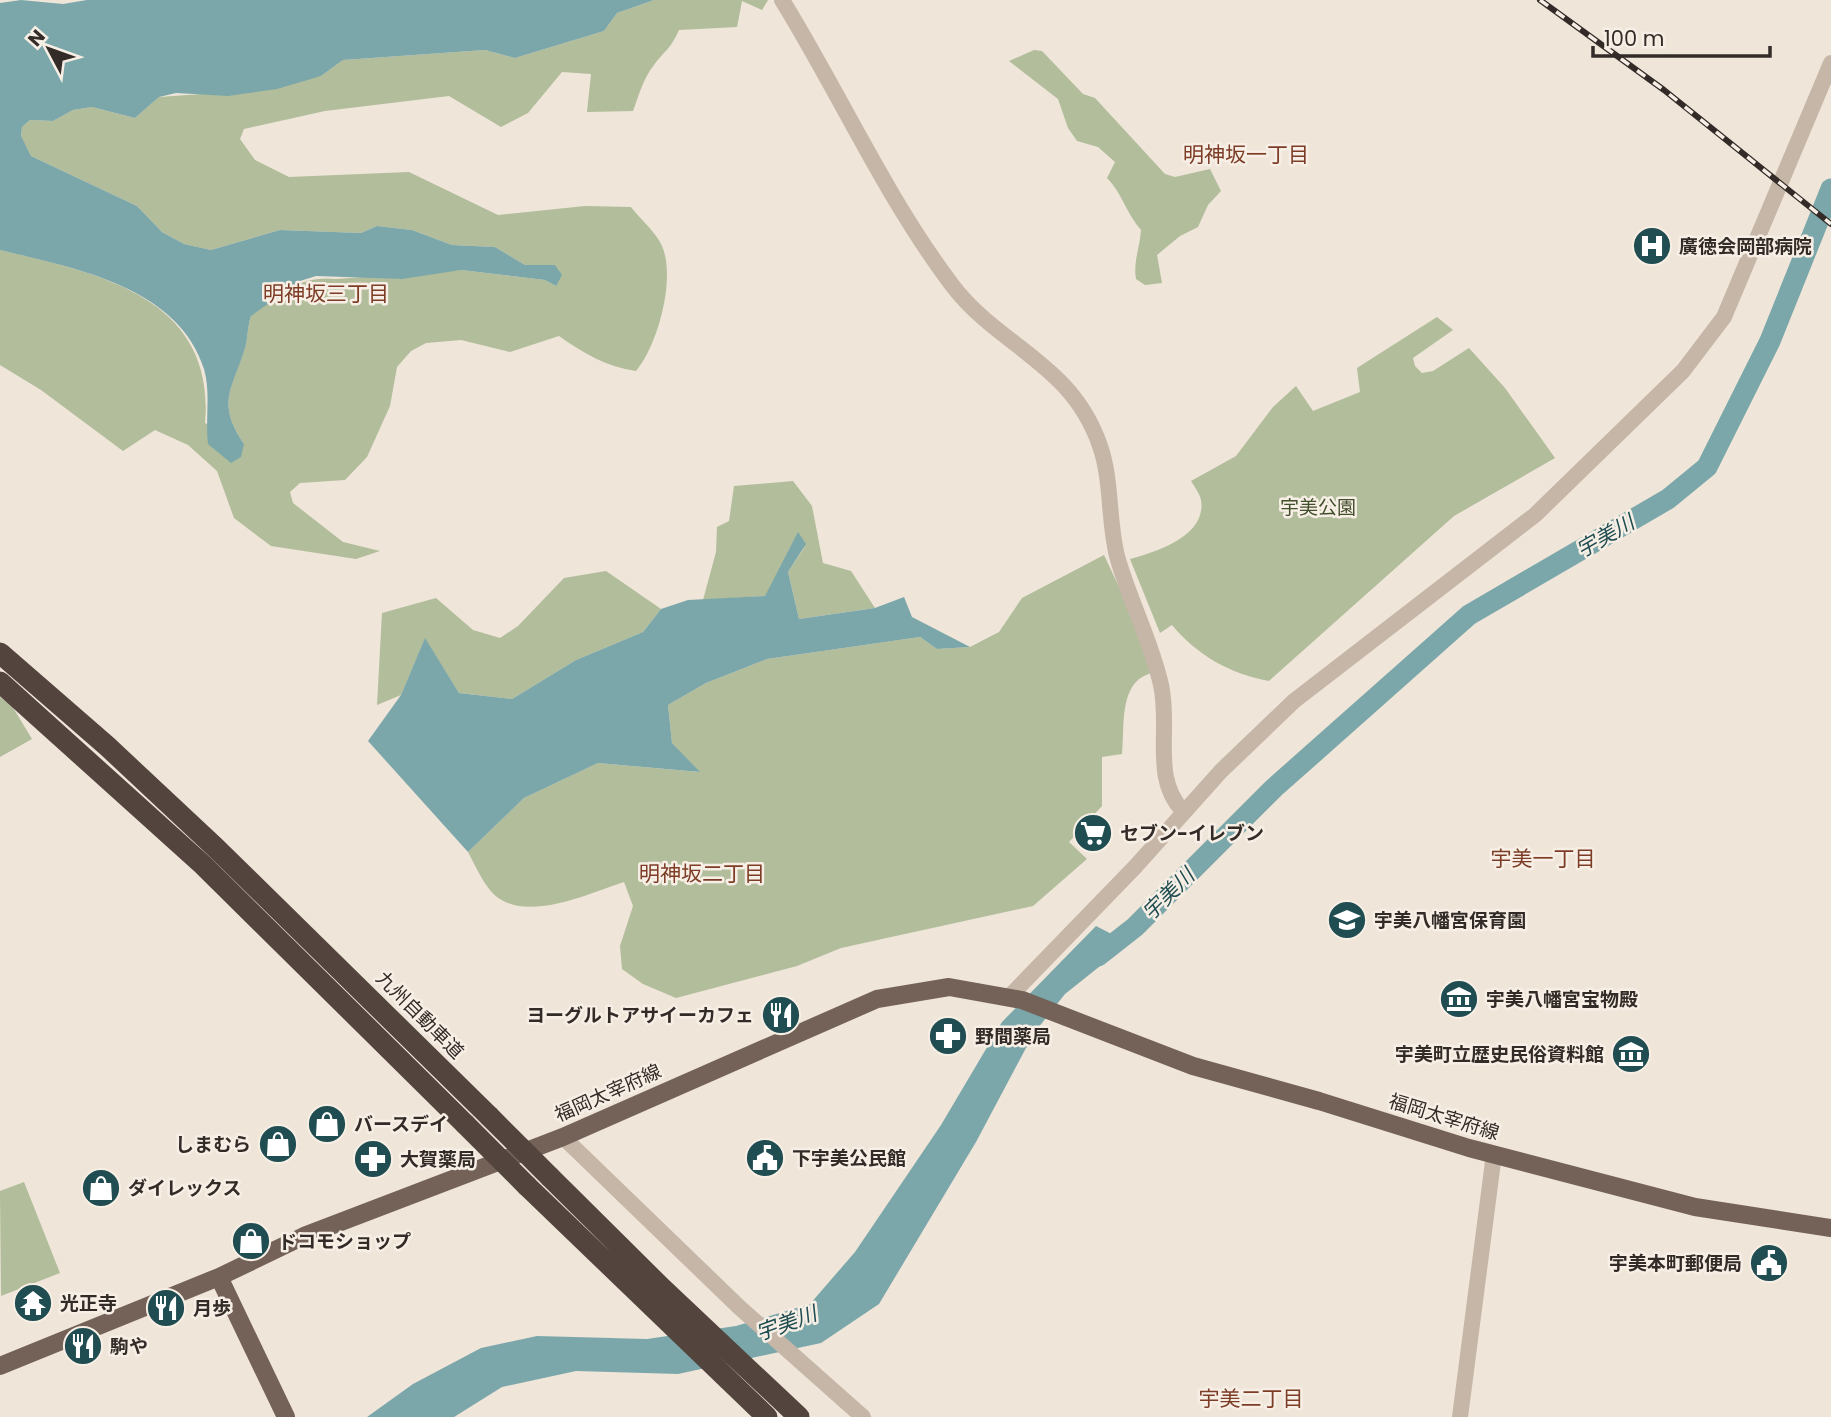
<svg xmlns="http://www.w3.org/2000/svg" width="1831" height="1417" font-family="Poppins,'Noto Sans JP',sans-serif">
<rect width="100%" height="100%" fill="#efe5d9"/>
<path fill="#b1bd9b" d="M654,0H768L762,10L742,1L737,27L679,30C670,50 665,50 654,65C643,79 639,95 633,111L587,112L591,74L562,72L528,113L501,127L449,96L325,111L244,129L240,139L255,160L289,177L409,172L498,215L585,206L631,207C640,219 656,232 662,246C676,278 658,345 636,371C607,367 583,353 559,336L510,352L461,340L426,343L411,351L397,367L390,406L367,457L345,480L300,483L290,492L293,503L343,542L380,551L356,559L271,546L234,518L217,471L188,445L155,430L123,451L41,390L0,365V250C98,273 216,297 205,423L244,444C214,401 235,386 246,343C248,334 248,325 251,316C275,293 303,275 336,279L461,270L545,280L556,286L555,265H525L495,247L452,245L412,230L377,226L361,233L280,230L211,250L184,244L162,232L137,206L31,156L21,137L22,127L30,120L53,121L73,110L92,107L135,118L159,97L202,94L321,76L343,60L485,50L515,58L604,31L617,13Z
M1034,50L1042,51L1083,94L1095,98L1165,174L1175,177L1210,169L1221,191L1208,205L1198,227L1180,236L1157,255L1162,283L1145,285L1136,279C1133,262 1140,247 1141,230C1126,213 1122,193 1107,178L1115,162L1098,147L1077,141L1068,128L1058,99L1009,61Z
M1437,317L1453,330L1413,358L1415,366L1422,373L1433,371L1469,348L1505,388L1555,458L1454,516L1269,681C1230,674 1197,655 1172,625L1160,633L1130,559C1156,552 1207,536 1201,500C1200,494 1194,486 1191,481L1236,456L1273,407L1296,386L1313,411L1360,392L1357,368Z
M793,481L812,506L823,563L851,571L875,608L799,619L788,572L806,545L765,596L703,600L716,552L717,527L729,521L734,486Z
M1104,555L1127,604L1152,673C1118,681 1125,727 1122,754L1102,757V806L1069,842L1087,859L1033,906L841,948L797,966L676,998L643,984L622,969L620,946L633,906L624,882C589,893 520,927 490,890C481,879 475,865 468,852L524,798L598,763L699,772L672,743L668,705L706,683L767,659L920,637L937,649L970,647L999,632L1022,598Z
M606,571L661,609L643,632L576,660L512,699L459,693L425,639L401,695L377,705L382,613L436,598L473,630L500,638L518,626L564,578Z
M0,697L12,706L32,739L0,757Z
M24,1182L60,1273L1,1296L0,1191Z"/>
<path fill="#7ba7aa" d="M21,0L63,4L87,0H654L617,13L604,31L515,58L485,50L343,60L321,76L277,89L228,96L176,93L159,97L135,118L92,107L73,110L53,121L30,120L22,127L21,136L31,156L137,206L162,232L184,244L211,250L280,230L361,233L377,226L412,230L452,245L495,247L525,265H555L562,275L556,286L545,280L461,270L402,279L316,276L300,281L251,316C248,325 248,334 246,344C235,386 214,401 244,444L241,457L231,463L208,444C205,420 211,393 204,369C178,286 73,268 0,250V3Z
M798,532L806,544L788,572L799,619L875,608L904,597L912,617L970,647L937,649L920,637L767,659L706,683L668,705L672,743L700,772L598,763L524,798L468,852L368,741L401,695L425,638L459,693L512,699L576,660L643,632L661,609L688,600L765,596Z
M1096,926L1129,943L1065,994L1034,1033L976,1142L879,1304L821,1343L678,1374L576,1371L502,1387L454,1417H367L413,1384L481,1348L537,1336L647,1339L736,1326L810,1304L855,1252L941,1125L1002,1022Z"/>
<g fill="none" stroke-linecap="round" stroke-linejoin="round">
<path stroke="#7ba7aa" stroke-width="21" d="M1098,956L1135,927L1274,788L1469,615L1668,499L1707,467L1770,341L1831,189"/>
<path stroke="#c6b6a7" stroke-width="16" d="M782,0C840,94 885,196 952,285C999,347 1072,363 1100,446C1112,480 1108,520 1117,556C1129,600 1151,640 1161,685C1171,729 1151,778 1183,811
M1009,997L1135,867L1221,771L1294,701L1535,515L1683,371L1724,317L1831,63
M563,1137L739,1307L863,1417
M1460,1417L1494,1154"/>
<path stroke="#746259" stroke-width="18" d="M219,1277L286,1417
M0,1366L219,1277L304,1236L563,1137L877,999L949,987L1022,1000L1193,1066L1319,1101L1469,1148L1695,1207L1831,1228"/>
<path stroke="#53453e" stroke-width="21" d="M0,653L107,746L217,849L489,1116
M0,682L203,865L465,1124
M550,1177L663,1289L799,1417
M527,1186L767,1417"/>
<g stroke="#332b27" stroke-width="6">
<path id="rail" d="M1540,0L1664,90L1831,224"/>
</g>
<use href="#rail" stroke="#f7efe5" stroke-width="3.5" stroke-dasharray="10" stroke-linecap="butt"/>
<path stroke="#53453e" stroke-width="21" d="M489,1116L550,1177
M465,1124L527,1186"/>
</g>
<defs>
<g id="hospital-disc" transform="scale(2.0125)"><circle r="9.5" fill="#204d51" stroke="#f7efe5"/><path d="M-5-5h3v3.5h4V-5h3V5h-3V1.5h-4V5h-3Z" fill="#fff"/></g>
<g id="supermarket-disc" transform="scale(2.0125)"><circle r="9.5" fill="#204d51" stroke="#f7efe5"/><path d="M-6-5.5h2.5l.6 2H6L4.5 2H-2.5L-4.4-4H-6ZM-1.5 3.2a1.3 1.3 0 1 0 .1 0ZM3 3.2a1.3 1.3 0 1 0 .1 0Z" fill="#fff"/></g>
<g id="school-disc" transform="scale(2.0125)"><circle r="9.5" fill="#204d51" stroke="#f7efe5"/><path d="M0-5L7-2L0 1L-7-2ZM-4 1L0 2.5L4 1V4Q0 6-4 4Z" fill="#fff"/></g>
<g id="museum-disc" transform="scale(2.0125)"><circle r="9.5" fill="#204d51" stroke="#f7efe5"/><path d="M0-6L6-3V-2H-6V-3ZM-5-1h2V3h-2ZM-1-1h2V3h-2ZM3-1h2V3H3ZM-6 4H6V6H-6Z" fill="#fff"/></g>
<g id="restaurant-disc" transform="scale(2.0125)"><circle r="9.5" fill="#204d51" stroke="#f7efe5"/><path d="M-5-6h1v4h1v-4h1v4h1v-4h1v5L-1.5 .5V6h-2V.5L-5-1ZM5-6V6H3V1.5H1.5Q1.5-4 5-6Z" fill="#fff"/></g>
<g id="pharmacy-disc" transform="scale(2.0125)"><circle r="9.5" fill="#204d51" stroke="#f7efe5"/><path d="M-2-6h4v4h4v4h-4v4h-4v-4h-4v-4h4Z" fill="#fff"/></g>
<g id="shop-disc" transform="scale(2.0125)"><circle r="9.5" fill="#204d51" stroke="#f7efe5"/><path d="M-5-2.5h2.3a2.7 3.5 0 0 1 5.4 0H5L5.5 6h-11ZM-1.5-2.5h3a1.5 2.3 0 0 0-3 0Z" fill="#fff"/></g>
<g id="civic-disc" transform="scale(2.0125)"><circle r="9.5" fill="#204d51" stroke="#f7efe5"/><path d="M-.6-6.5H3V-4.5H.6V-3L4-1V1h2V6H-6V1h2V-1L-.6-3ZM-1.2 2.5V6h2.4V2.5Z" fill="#fff"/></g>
<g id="temple-disc" transform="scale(2.0125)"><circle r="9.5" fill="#204d51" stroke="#f7efe5"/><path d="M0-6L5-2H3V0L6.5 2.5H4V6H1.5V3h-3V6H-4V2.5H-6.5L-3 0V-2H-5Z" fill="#fff"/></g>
</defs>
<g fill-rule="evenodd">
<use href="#hospital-disc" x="1652" y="246"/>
<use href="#supermarket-disc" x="1093" y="833"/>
<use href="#school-disc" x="1347" y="920"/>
<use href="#museum-disc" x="1459" y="999"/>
<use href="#restaurant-disc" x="781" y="1015"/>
<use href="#pharmacy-disc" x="948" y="1036"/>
<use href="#museum-disc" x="1631" y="1054"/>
<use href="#shop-disc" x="327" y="1124"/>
<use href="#shop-disc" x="278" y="1144"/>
<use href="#civic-disc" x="765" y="1158"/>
<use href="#pharmacy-disc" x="373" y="1159"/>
<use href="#shop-disc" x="101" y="1188"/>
<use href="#shop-disc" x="251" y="1241"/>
<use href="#civic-disc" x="1769" y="1263"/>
<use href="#temple-disc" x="33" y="1303"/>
<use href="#restaurant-disc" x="166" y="1308"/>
<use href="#restaurant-disc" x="83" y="1346"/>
</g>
<g text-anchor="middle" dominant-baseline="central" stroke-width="5" stroke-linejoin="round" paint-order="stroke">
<g font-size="19" font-weight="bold" fill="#332b27" stroke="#f7efe5" text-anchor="start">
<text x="1679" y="246">廣徳会岡部病院</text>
<text x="1120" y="833">セブン-イレブン</text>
<text x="1374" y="920">宇美八幡宮保育園</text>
<text x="1486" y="999">宇美八幡宮宝物殿</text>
<text x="754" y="1015" text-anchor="end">ヨーグルトアサイーカフェ</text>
<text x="975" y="1036">野間薬局</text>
<text x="1604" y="1054" text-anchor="end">宇美町立歴史民俗資料館</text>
<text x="354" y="1124">バースデイ</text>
<text x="251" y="1144" text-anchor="end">しまむら</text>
<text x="792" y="1158">下宇美公民館</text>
<text x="400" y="1159">大賀薬局</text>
<text x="128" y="1188">ダイレックス</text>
<text x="278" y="1241">ドコモショップ</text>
<text x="1742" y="1263" text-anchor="end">宇美本町郵便局</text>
<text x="60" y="1303">光正寺</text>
<text x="193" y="1308">月歩</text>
<text x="110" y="1346">駒や</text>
</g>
<g font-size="19" fill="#424f2c" stroke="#f7efe5">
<text x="1318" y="507">宇美公園</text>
</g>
<g font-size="19" fill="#332b27" stroke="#f7efe5">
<text transform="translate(420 1015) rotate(45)">九州自動車道</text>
<text transform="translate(608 1093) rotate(-24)">福岡太宰府線</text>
<text transform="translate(1444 1117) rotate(17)">福岡太宰府線</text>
</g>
<g font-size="21" fill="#7c3c26" stroke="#f7efe5">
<text x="1246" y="154">明神坂一丁目</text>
<text x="326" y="293">明神坂三丁目</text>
<text x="1543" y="858">宇美一丁目</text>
<text x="702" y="873">明神坂二丁目</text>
<text x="1251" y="1398">宇美二丁目</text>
</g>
<g font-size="21" font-style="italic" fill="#204d51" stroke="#f7efe5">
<text transform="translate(1605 536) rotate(-30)">宇美川</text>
<text transform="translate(1168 894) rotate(-45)">宇美川</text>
<text transform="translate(786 1323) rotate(-20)">宇美川</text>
</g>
</g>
<g transform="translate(49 49) rotate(311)" stroke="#f7efe5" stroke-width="5" paint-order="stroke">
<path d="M0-5L12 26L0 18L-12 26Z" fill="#332b27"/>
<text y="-10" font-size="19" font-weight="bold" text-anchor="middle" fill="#332b27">N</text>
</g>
<path d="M1593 46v10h177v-10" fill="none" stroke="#332b27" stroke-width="3.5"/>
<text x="1604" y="46" font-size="21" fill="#332b27" stroke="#f7efe5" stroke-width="5" paint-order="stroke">100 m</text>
</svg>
